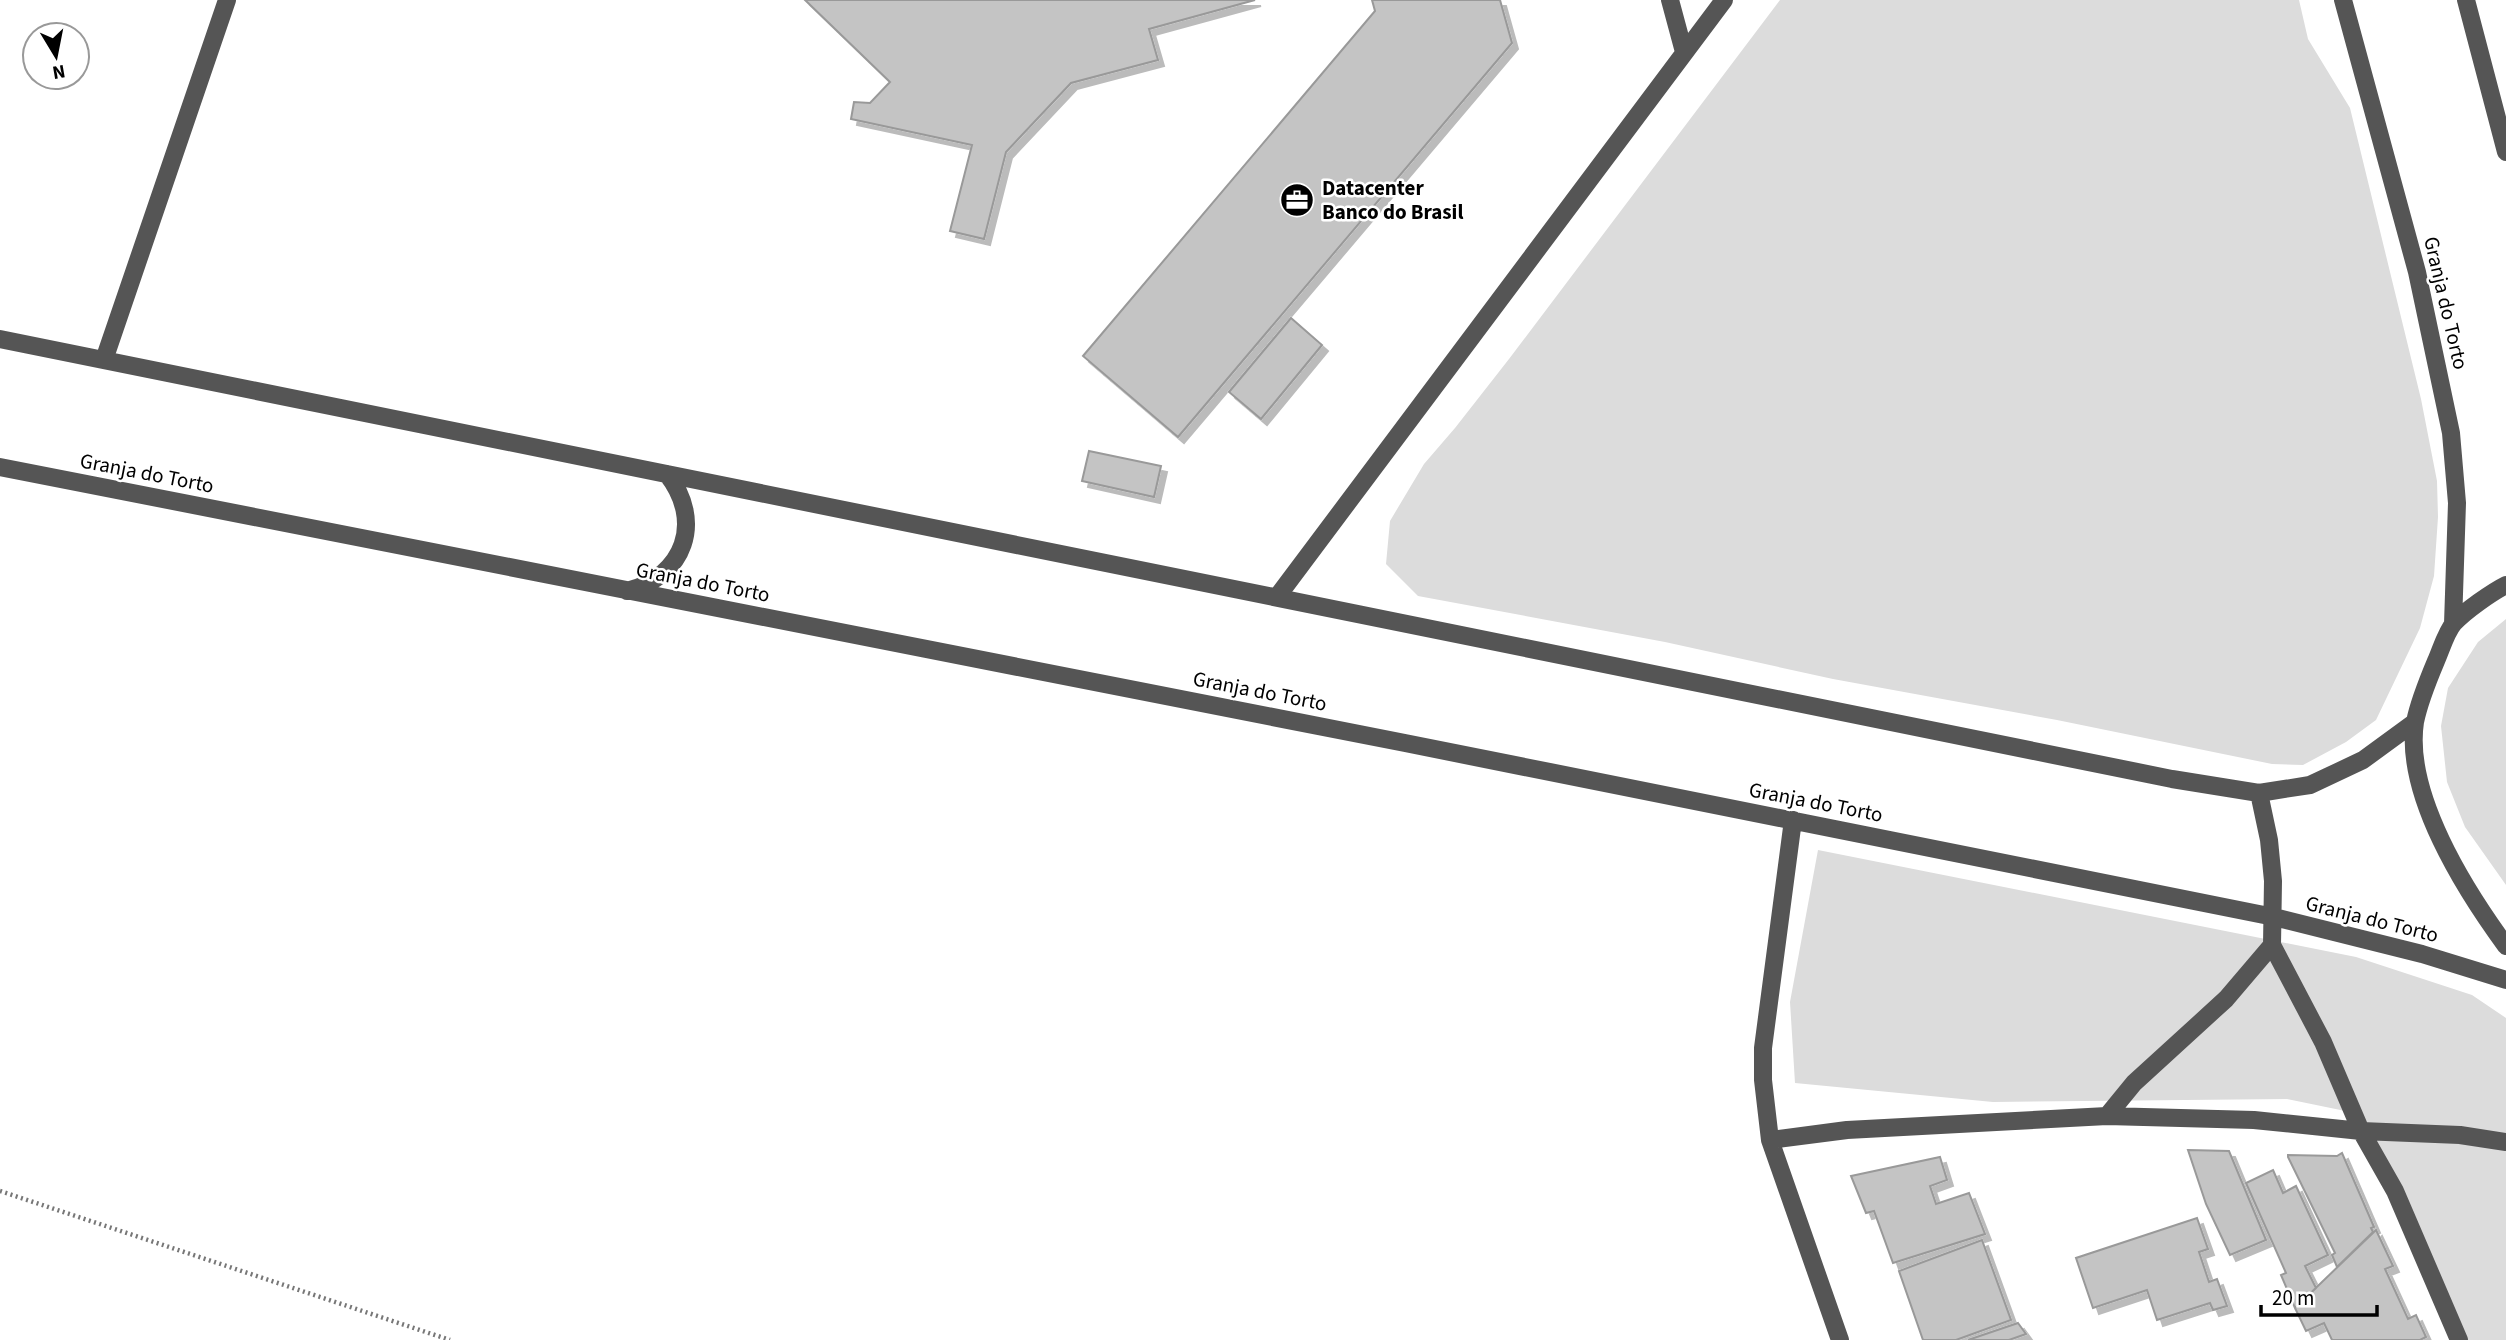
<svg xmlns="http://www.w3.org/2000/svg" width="2506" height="1340" font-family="'Source Sans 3',sans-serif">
<defs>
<filter id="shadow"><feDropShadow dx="6" dy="6" stdDeviation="0" flood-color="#0004"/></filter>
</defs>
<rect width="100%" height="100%" fill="#fff"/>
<path fill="#dcdcdc" d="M1780,0H2299L2308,39L2350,108L2421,399L2437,481L2438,517L2434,576L2420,628L2376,720L2346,742L2303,765L2272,764L2057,720L1833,679L1665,642L1418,596L1386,564L1390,521L1424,464L1455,428L1509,359Z
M2506,619V885L2465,827L2447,782L2441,726L2448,688L2478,642Z
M1818,850L2356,957L2472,995L2506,1018V1340H2452L2355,1113L2287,1099L1993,1102L1795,1083L1790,1002Z"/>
<path fill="#c4c4c4" stroke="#999" stroke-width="2" filter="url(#shadow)" d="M805,0H1255L1149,29L1158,60L1071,83L1006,152L984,239L950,231L972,145L851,119L854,102L870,103L890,82Z
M1372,0H1500L1512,43L1178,437L1083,356L1375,11Z
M1291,318L1322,345L1261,419L1229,392Z
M1089,451L1161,466L1154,497L1082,481Z
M2188,1150L2229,1151L2266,1240L2230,1255L2206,1204Z
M2342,1153L2374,1227L2371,1228L2373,1232L2337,1267L2332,1255L2335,1253L2288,1157V1155L2337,1156Z
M1940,1157L1947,1180L1930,1186L1936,1204L1969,1193L1985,1234L1893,1263L1874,1211L1866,1213L1851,1176Z
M2273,1170L2283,1193L2296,1186L2328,1255L2305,1266L2316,1288L2295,1308L2281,1275L2286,1273L2246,1183Z
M2197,1218L2208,1249L2199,1252L2209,1282L2217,1279L2227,1306L2213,1310L2210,1303L2157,1320L2147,1290L2093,1308L2076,1258Z
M2376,1230L2393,1266L2385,1269L2408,1319L2416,1315L2426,1337L2420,1340H2332L2324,1323L2306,1331L2295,1308Z
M1982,1240L2011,1320L1956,1340H1923L1899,1271Z
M2018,1323L2026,1334L2009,1340H1968Z"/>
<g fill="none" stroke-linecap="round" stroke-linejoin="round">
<path stroke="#777" stroke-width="4.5" stroke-dasharray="2 3.5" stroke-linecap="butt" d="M0,1191L450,1340"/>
<path stroke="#555" stroke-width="18" d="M1670,0L1684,52
M2343,0L2417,272L2451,433L2457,503L2453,624
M2466,0L2506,152
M0,339L2172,779L2259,793L2310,785L2363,760L2415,722
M104,360L227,0
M0,467L1405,743L2274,917L2422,954L2506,980
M2506,585C2492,592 2465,611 2454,623C2446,632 2441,650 2436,661C2428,680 2419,702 2415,722C2404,794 2465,890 2506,946
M627,591C685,576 704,521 667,474
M1277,597L1724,0
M2259,793L2269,840L2273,881L2272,945L2323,1042L2361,1131L2395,1191L2459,1340
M1793,820L1763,1048V1080L1770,1140L1840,1340
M2107,1116L2134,1083L2226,999L2272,945
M1770,1140L1847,1130L2107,1116L2254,1120L2361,1131L2460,1135L2506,1142"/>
</g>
<defs>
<g id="office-disc" transform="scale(1.75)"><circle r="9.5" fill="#000" stroke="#fff"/><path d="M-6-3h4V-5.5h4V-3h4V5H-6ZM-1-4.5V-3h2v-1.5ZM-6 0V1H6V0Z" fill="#fff"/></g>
</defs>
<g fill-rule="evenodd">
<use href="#office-disc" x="1297" y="200"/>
</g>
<g text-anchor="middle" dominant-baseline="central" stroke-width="5" stroke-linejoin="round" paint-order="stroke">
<g font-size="21" font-weight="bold" fill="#000" stroke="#fff" text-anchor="start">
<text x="1322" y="188">Datacenter<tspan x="1322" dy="24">Banco do Brasil</tspan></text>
</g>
<g font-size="21" fill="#000" stroke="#fff">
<text transform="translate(2446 303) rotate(77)">Granja do Torto</text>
<text transform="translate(147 473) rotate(11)">Granja do Torto</text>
<text transform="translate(703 582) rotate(11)">Granja do Torto</text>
<text transform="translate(1260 691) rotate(11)">Granja do Torto</text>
<text transform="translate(1816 802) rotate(11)">Granja do Torto</text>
<text transform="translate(2372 919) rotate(14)">Granja do Torto</text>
</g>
</g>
<g transform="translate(56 56) rotate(170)"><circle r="33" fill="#ffffff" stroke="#999999" stroke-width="2"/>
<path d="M0-5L12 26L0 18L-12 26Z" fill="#000000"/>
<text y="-10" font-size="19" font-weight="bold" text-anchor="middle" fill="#000000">N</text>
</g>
<path d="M2261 1305v10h116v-10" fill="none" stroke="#000000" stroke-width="3.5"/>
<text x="2272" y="1305" font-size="21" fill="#000000" stroke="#ffffff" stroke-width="5" paint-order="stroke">20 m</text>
</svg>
